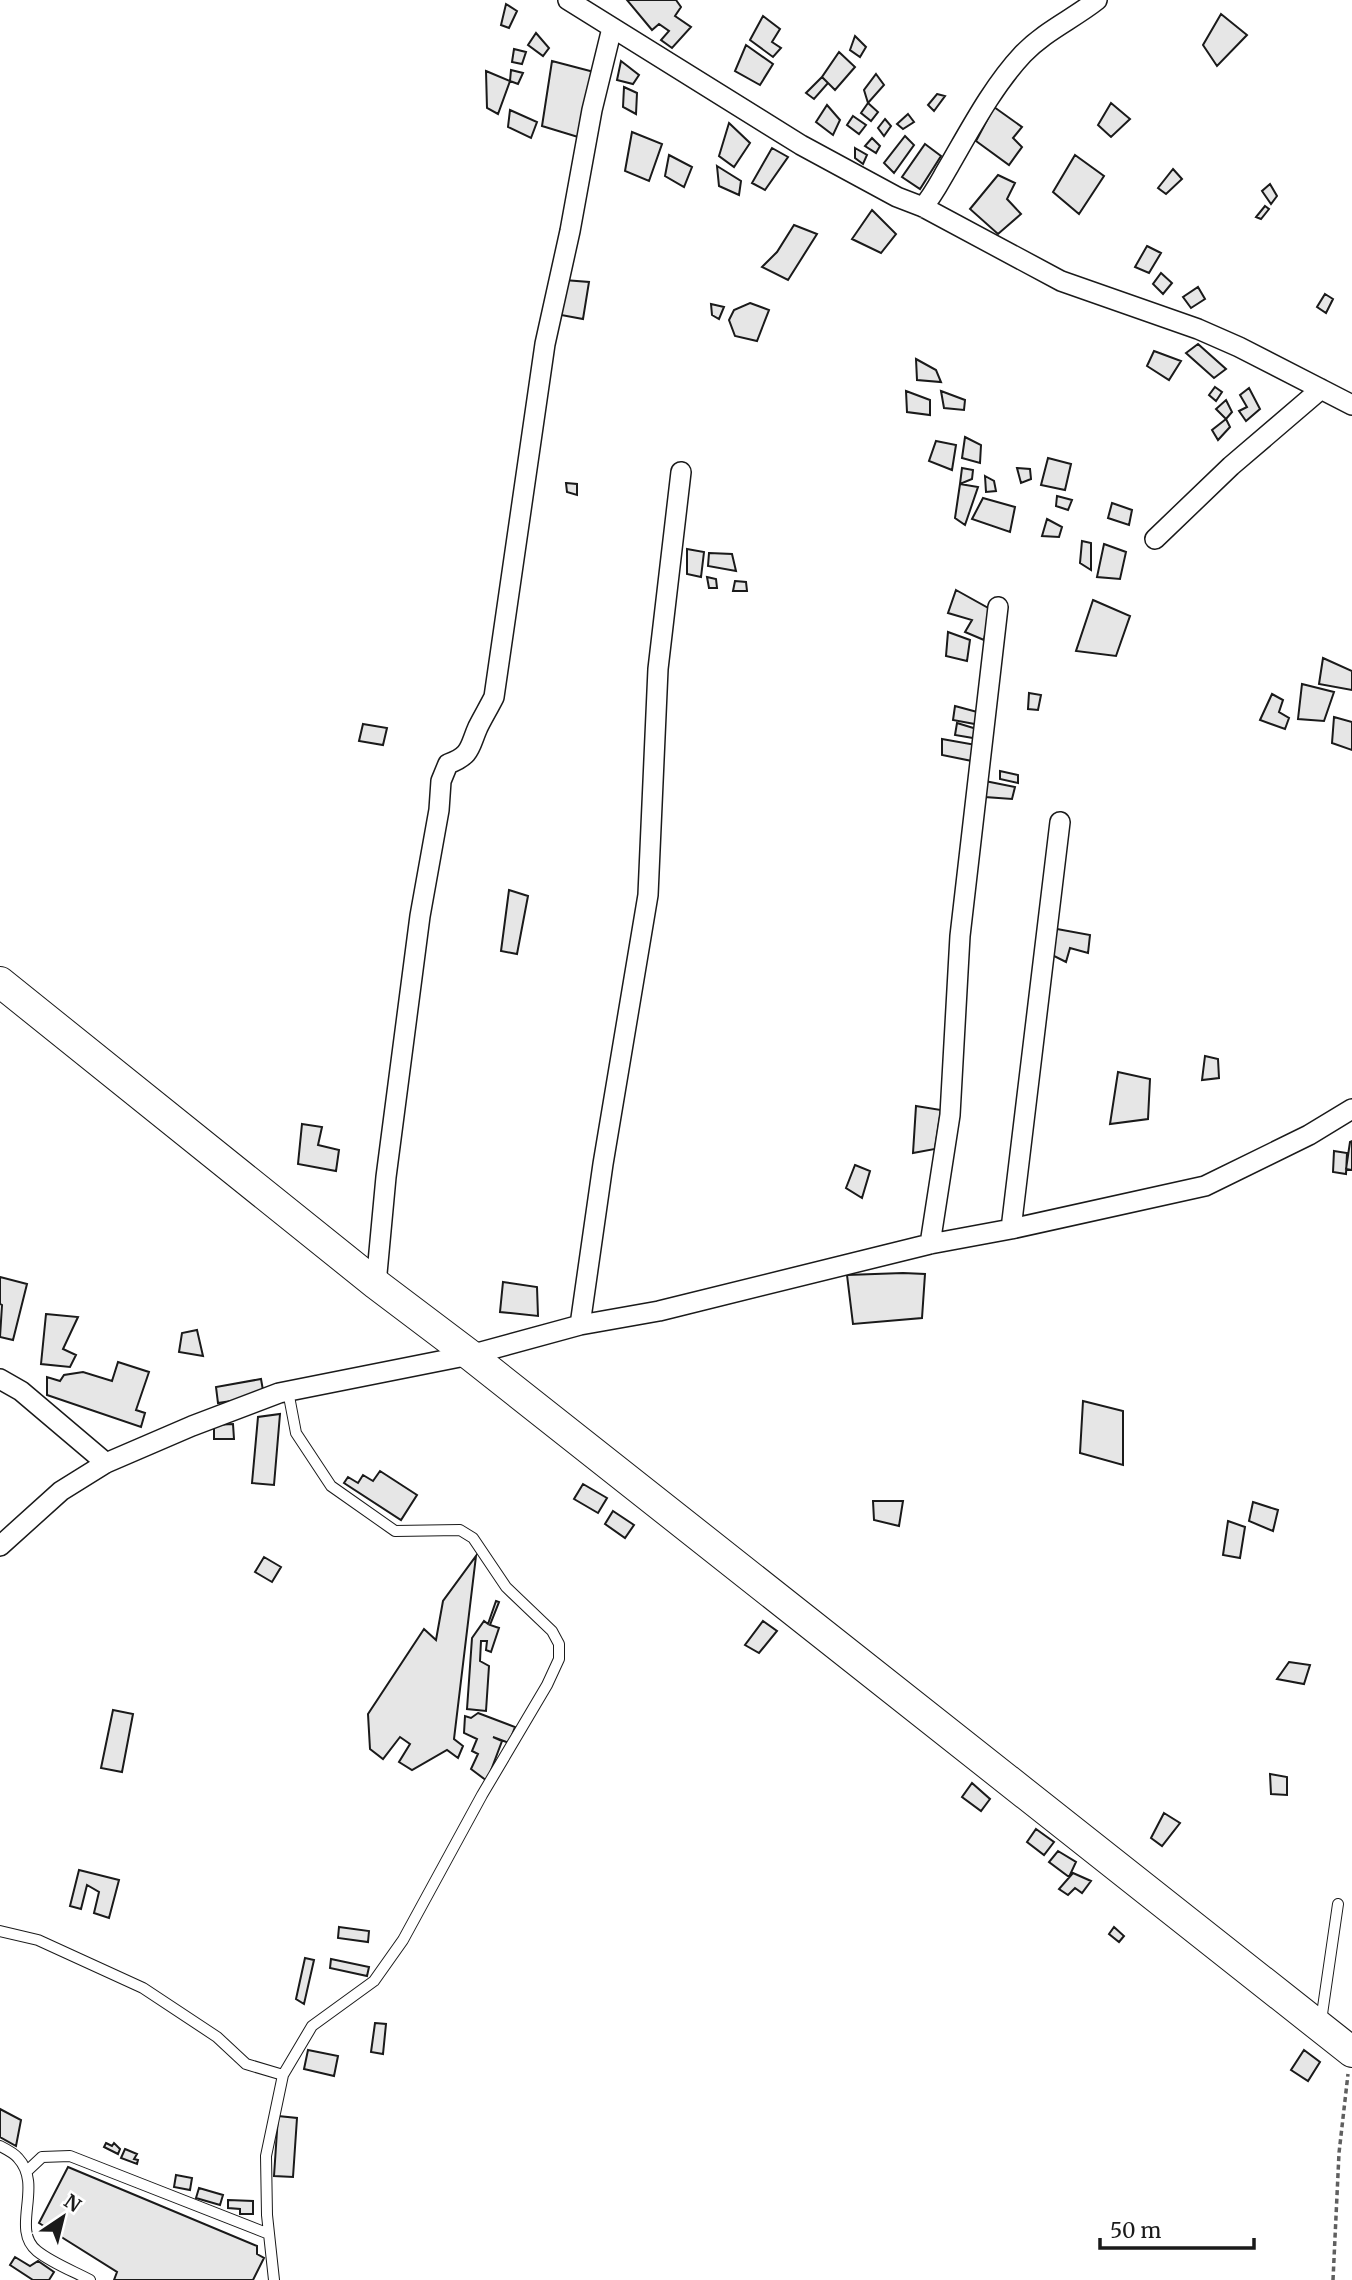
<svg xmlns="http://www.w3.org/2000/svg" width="1352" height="2280" font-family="Merriweather,serif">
<rect width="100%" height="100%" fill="#fff"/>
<path fill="#e6e6e6" stroke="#1a1a1a" stroke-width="2" d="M627,0H676L681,7L675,16L691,27L672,48L661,40L669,31L659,24L652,30Z
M506,4L517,11L509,28L501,25Z
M1221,14L1247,35L1217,66L1203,45Z
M763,16L780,29L772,42L781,48L773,57L750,40Z
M536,33L549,48L543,56L528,45Z
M855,36L866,47L860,57L850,50Z
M746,45L773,64L760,85L735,71Z
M514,49L526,52L522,64L512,62Z
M839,52L855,67L835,90L822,77Z
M552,61L594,72L578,137L542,126Z
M621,61L639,75L633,84L617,80Z
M511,70L523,73L518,84L510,81Z
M486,71L510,81L498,114L487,108Z
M876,74L884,85L868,103L864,90Z
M822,77L828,83L814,99L806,93Z
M624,87L637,93L636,114L623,107Z
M937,94L945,96L934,111L928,105Z
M868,103L878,112L871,121L861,113Z
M1111,103L1130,119L1111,137L1098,125Z
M827,105L840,120L833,135L816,122Z
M994,107L1022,127L1013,138L1022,147L1009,165L976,141Z
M510,110L537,122L531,138L508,127Z
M908,114L914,122L903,129L897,124Z
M853,116L866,125L859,134L847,125Z
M885,119L891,126L884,136L878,128Z
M729,123L750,143L734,167L719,156Z
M632,132L662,144L649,181L625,171Z
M905,136L914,145L894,173L884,163Z
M872,138L880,146L876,153L865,146Z
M925,144L941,156L920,189L902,177Z
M772,148L788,157L765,190L752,183Z
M855,148L867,155L863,164L855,158Z
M669,155L692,167L684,187L665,176Z
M1075,155L1104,176L1079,214L1053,192Z
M717,166L741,181L739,195L719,186Z
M1173,169L1182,179L1166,194L1158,188Z
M998,175L1015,183L1007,199L1021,214L998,234L970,209Z
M1270,184L1277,196L1271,204L1262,191Z
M1265,206L1269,209L1261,219L1256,217Z
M872,210L896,234L881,253L852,239Z
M794,225L817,234L788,280L762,267L777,252Z
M1147,246L1161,253L1149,273L1135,267Z
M1161,273L1172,283L1163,294L1153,284Z
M564,280L589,282L583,319L561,315Z
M1198,287L1205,299L1191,308L1183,297Z
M1325,294L1333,299L1326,313L1317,307Z
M750,303L769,310L757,341L735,336L729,320L734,310Z
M711,304L724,307L719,319L712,315Z
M1198,344L1226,369L1214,378L1186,353Z
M1154,351L1181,361L1169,380L1147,366Z
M916,359L936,370L941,382L917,380Z
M1215,387L1222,392L1216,401L1209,395Z
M1249,388L1260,409L1246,421L1239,411L1247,407L1240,395Z
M906,391L930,400V415L907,412Z
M941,391L965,400L964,410L944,408Z
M1226,400L1232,412L1226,419L1216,409Z
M1226,419L1230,427L1218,440L1212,430Z
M965,437L981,445L980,463L962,458Z
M936,441L956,445L952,470L929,461Z
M1048,458L1071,464L1065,490L1041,485Z
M962,468L973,470L972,479L960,484Z
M1017,468L1030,469L1031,479L1021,483Z
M985,476L994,481L996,491L986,492Z
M566,483L577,484V495L567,492Z
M960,484L978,487L965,525L955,518Z
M1057,496L1072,500L1068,510L1056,506Z
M983,498L1015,507L1010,532L972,519Z
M1112,503L1132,510L1129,525L1108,518Z
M1047,519L1062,527L1059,537L1042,536Z
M1082,541L1091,543V570L1080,563Z
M1104,544L1126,552L1120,579L1097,577Z
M687,549L704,552L701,577L687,574Z
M709,553L732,554L736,571L708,566Z
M707,577L716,579L717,588H709Z
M735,581L746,582L747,591H733Z
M956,590L990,609L984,640L965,632L972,620L948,613Z
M1093,600L1130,616L1116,656L1076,651Z
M948,632L970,640L967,661L946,656Z
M1323,658L1352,671V690L1319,684Z
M1302,684L1334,692L1324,721L1298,719Z
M1029,693L1041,695L1038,710L1028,709Z
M1272,694L1283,700L1279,712L1289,718L1285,729L1260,720Z
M955,706L981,713L980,725L953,720Z
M1334,717L1352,722V750L1332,743Z
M957,723L980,730L979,739L955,735Z
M363,724L387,728L383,745L359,741Z
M942,739L976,745L972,761L942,755Z
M1000,771L1018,775V783L1000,779Z
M985,781L1015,787L1012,799L985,797Z
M509,890L528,896L517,954L501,951Z
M1057,929L1090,935L1088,953L1070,948L1066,962L1050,954Z
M1205,1056L1218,1059L1219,1078L1202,1080Z
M1118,1072L1150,1079L1148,1119L1110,1124Z
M916,1106L941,1110L935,1149L913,1153Z
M302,1124L322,1127L318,1145L339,1150L336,1171L298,1164Z
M1352,1141V1170L1346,1169L1350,1142Z
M1334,1151L1347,1153L1346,1174L1333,1172Z
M855,1165L870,1171L862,1198L846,1188Z
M903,1273L925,1274L922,1318L853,1324L847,1275Z
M0,1277L27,1284L13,1340L0,1337L2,1305L0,1304Z
M503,1282L537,1287L538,1316L500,1312Z
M46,1314L78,1317L63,1349L76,1355L70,1367L41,1364Z
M197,1330L203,1356L179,1352L182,1333Z
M118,1362L149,1372L136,1410L145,1413L141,1427L47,1395V1377L60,1381L64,1375L83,1372L112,1381Z
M261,1379L264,1396L218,1403L216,1387Z
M1083,1401L1123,1411V1465L1080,1453Z
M280,1414L274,1485L252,1483L258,1417Z
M233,1424L234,1439H214V1425Z
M380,1471L417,1495L401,1520L344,1483L348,1477L358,1483L363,1475L373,1481Z
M583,1484L607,1498L598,1513L574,1499Z
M873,1501H903L899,1526L874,1520Z
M1253,1502L1278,1510L1273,1531L1249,1521Z
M613,1511L634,1525L625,1538L605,1524Z
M1228,1521L1245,1527L1240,1558L1223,1555Z
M476,1556L454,1739L463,1746L458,1758L447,1750L412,1770L399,1762L410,1744L400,1737L383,1759L370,1749L368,1714L424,1629L436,1640L443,1601Z
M264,1557L281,1567L272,1582L255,1572Z
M496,1601L499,1602L490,1625L499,1628L491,1652L486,1650L487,1641H481L480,1661L489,1666L486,1711L467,1709L472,1638L484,1621L488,1624Z
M763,1621L777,1631L759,1653L745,1645Z
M1289,1662L1310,1665L1304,1684L1277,1679Z
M113,1710L133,1714L122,1772L101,1768Z
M478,1713L515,1727L509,1743L493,1737L502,1741L487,1781L471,1769L478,1754L472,1751L477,1739L464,1733L465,1716L471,1718Z
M1270,1774L1287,1777V1795L1271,1794Z
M972,1783L990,1799L981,1811L962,1797Z
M1164,1813L1180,1823L1162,1846L1151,1838Z
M1036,1829L1054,1842L1044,1855L1027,1842Z
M1058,1851L1076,1862L1069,1877L1049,1862Z
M79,1870L119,1880L109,1918L94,1913L99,1892L87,1885L81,1909L70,1906Z
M1073,1873L1091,1881L1082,1893L1075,1888L1068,1895L1059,1889Z
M339,1927L369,1931L368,1942L338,1938Z
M1114,1927L1124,1936L1119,1942L1109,1934Z
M305,1958L314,1960L304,2004L296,1999Z
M331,1959L369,1967L367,1976L330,1968Z
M375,2023L386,2024L383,2054L371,2052Z
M308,2050L338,2056L334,2076L304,2069Z
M1304,2050L1320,2062L1308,2081L1291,2070Z
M0,2109L21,2120L16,2146L0,2137Z
M278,2116L297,2118L293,2177L274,2176Z
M106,2143L112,2146L114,2143L120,2149L118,2154L104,2147Z
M125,2149L137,2154L134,2159L138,2160L137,2164L121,2158Z
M68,2167L257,2246V2254L264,2258L253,2280H114L117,2272L39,2223Z
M176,2175L192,2178L190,2190L174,2187Z
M199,2188L223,2195L220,2205L196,2198Z
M228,2200L253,2201V2214H240V2209L228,2208Z
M15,2257L30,2266L38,2261L54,2272L49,2280H33L10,2265Z"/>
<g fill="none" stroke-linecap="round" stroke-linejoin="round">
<g stroke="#1a1a1a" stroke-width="12">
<path id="lane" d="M0,1931L38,1940L143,1988L217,2037L246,2064L283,2075
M1321,2021L1338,1904
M0,2146C6,2149 14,2153 18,2158C44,2186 10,2229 37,2251C52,2263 73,2271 90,2280
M26,2172L42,2157L70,2156L269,2234
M274,2280L267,2215L266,2156L283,2075L312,2026L374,1981L403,1940L482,1795L547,1685L559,1659V1644L552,1631L506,1587L473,1538L460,1530L395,1531L331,1486L296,1433L288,1391"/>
</g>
<g stroke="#1a1a1a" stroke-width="22">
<path id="street" d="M568,0L801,145L897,197L923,207L1061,281L1198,329L1239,347L1352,405
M923,207C934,194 940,181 949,166C971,128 993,86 1023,54C1045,31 1073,19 1097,0
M1155,539L1231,466L1321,389
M1011,1229L1060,822
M930,1244L950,1115L960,936L998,607
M376,1284L386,1177L420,916L439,810L441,781L448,764C472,755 469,747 478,727C483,717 489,707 494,697L545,344L570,231L592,110L612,28
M580,1325L603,1164L648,895L658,669L681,472
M0,1379L21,1391L106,1463
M0,1546L61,1491L106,1463L192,1426L279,1393L470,1355L580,1325L659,1311L930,1244L1011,1229L1205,1186L1309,1135L1352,1109"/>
</g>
<g stroke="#1a1a1a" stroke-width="32">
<path id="primary" d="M0,982L376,1284L470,1355L1352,2052"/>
</g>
<path stroke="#5f5f5f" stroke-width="3.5" stroke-dasharray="5 3.5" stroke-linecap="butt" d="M1333,2280L1339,2153L1348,2074"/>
<use href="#lane" stroke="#fff" stroke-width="10"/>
<use href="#street" stroke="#fff" stroke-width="19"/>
<use href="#primary" stroke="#fff" stroke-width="30"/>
</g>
<g transform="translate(63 2217) rotate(35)" stroke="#ffffff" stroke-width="5" paint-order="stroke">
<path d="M0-5L12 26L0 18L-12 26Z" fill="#1a1a1a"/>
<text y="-10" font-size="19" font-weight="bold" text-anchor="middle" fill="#1a1a1a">N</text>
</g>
<path d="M1100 2238v10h154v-10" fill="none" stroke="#1a1a1a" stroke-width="3.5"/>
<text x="1110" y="2238" font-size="21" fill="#1a1a1a" stroke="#ffffff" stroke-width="5" paint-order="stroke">50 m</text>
</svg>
